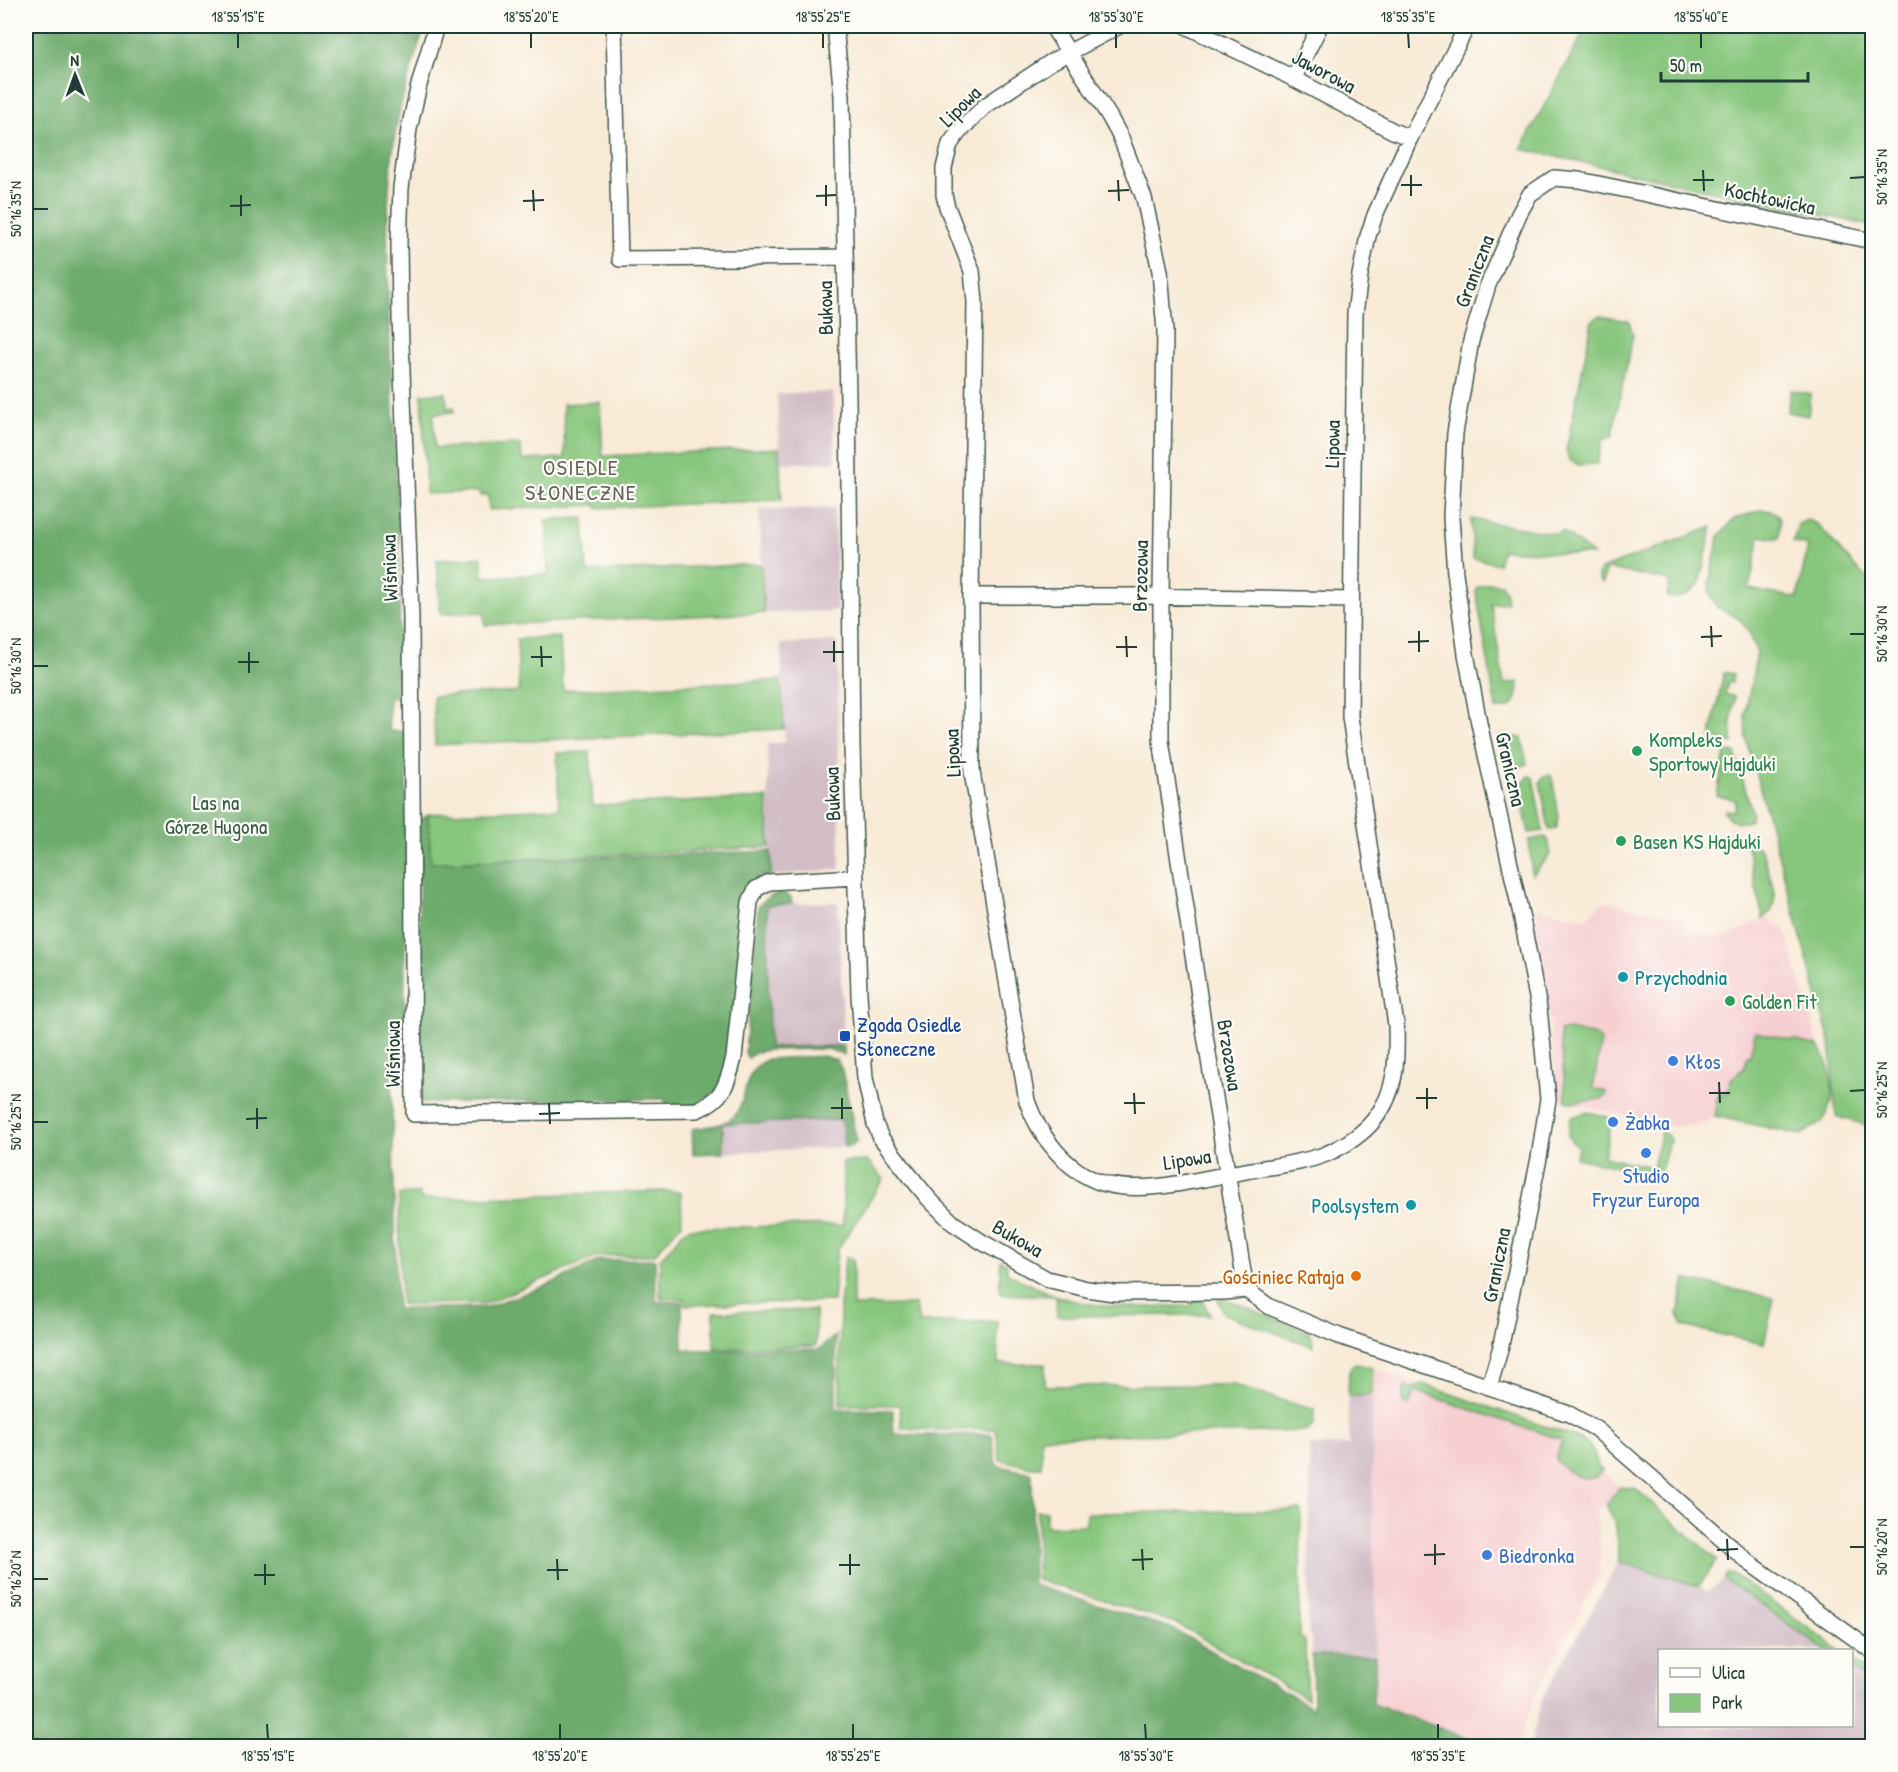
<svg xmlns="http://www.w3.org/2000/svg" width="1898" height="1772" font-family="'Patrick Hand',sans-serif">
<rect width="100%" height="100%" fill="#fdfcf7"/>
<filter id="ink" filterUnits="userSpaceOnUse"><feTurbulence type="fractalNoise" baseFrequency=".0167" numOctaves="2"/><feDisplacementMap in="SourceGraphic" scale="12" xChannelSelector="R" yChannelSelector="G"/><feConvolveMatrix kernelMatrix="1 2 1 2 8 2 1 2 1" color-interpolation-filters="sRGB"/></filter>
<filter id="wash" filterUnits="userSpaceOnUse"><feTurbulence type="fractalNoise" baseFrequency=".008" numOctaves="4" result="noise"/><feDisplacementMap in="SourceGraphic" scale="24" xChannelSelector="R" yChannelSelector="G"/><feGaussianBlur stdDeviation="1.35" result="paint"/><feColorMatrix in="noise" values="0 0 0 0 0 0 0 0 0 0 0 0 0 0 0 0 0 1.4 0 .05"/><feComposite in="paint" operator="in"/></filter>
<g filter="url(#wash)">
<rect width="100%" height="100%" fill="#f8ead6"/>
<path fill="#f7cfd1" d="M1602,901L1683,918L1688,932L1720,937L1733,934L1766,918L1783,928L1786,932L1819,1046L1828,1065L1832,1083V1101L1823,1121L1801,1135L1714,1116L1704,1124L1673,1127L1558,1100L1547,1003L1535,933L1538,908L1585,918L1595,911Z
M1373,1368L1576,1437L1585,1442L1595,1452L1598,1467L1620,1487L1596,1513L1601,1553L1599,1576L1534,1697L1518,1746H1489L1373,1704L1376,1606L1373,1553L1372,1408Z"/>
<path fill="#d2bdc6" d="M833,392L835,462L780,463L777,394Z
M834,508L837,611L764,613L759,510Z
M837,641L840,869L771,876L767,744L785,742L781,644Z
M838,902L844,1046L769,1048L767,905Z
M843,1120L844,1147L723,1153L722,1124Z
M1372,1395L1373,1553L1376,1606V1656L1312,1655V1636L1308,1632L1310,1446L1349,1445L1348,1396Z
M1619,1562L1699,1586L1707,1592L1724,1579L1825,1650H1660V1726H1852V1669L1872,1684V1746H1530L1542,1699Z"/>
<path fill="#87c67d" stroke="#538258" stroke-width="1.5" d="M1587,26H1872V226L1521,149Z
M1599,316L1629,321L1633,335L1612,437L1602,440L1597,464L1579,465L1569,460L1566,451L1592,321Z
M1791,390L1811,394L1808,416L1787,412Z
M446,393L447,408L454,407V412L433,414L435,448L521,445L522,460L565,458L563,404L600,402L603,456L779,448L782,500L597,508V505L489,510L488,495L480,496V492L426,494L422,394Z
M1761,510C1783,509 1782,523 1778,539L1760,536L1749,589L1797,598L1808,546L1793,542L1798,524L1807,520L1817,524L1858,570L1872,582V1127L1836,1116L1830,1042L1746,738L1745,714L1757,653L1750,634L1742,622L1736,617L1717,607L1714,602L1709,590V583L1719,536L1734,519Z
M584,518L587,572L761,564L764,613L485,625L484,612L440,614L437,560L482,557L483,577L548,574L546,520Z
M1471,519L1556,534L1562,531L1594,555L1502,550L1498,564L1473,558Z
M1712,527L1700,582C1692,594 1681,600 1667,597L1670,581L1606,568L1603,583L1599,580L1598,575L1601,569Z
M1489,583L1501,584L1505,591L1507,602L1491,604L1504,684L1519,682C1519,699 1515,710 1496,709L1476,591L1477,587Z
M560,637L563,690L781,680L784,729L435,745L433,696L519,692L517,639Z
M1724,672L1733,674L1732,683H1728L1725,694L1735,697L1731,722L1733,743L1710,738Z
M1502,734L1507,735L1506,744L1512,745L1514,737L1522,738L1527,764L1515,769L1510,764L1499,737Z
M590,752L593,806L767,798L770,847L430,863L428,814L559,808L557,753Z
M1728,752L1735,753L1752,812L1750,820C1740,825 1727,821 1724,810L1734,811L1736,800L1717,796L1725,753Z
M1550,775L1552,777L1559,817L1556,829L1549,830L1540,782L1544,776Z
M1529,776L1533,777L1543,831L1529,833L1519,788Z
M1544,837L1548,839L1551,854L1532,875L1529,840Z
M1746,841C1752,844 1759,846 1762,852C1765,857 1766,864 1768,870C1773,887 1782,907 1763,919Z
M1569,1030L1596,1036L1601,1041L1593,1088L1607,1092L1605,1098C1597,1100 1573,1103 1566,1101L1560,1031Z
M1755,1032L1819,1046L1828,1065L1832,1083V1101L1823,1121L1801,1135L1714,1116L1718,1095L1728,1090L1731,1079L1745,1067L1747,1055L1750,1056Z
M1588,1112L1608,1117L1611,1121L1604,1157L1653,1167L1661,1131L1667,1135L1670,1140L1659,1176L1576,1158L1578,1147L1568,1137L1571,1117Z
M868,1161L884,1179L837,1250L833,1301L685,1305V1299H660V1259L682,1233L689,1228L843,1225V1162Z
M666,1191L681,1192L682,1223L654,1255L599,1256L486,1303L401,1304L399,1195L420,1193V1199Z
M845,1258L853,1259V1306L916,1305L919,1323L997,1321L998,1364H1045V1386L1233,1385L1307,1408L1314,1409V1424L1308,1431L1041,1437V1467H1032L1000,1460L996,1429L937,1430L901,1428L900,1405H840V1305Z
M1000,1260L1007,1264V1273C1029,1285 1055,1297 1079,1302C1115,1310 1154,1306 1190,1306L1196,1299H1202L1210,1315L1057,1316L1056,1296L1002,1294L1000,1291Z
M1685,1279L1774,1298L1764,1344L1683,1326L1678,1314Z
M1218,1299L1232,1301L1307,1332L1311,1335L1314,1347L1224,1314Z
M815,1310L816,1346L714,1348V1312Z
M1356,1364L1373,1368L1372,1395L1348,1396L1349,1372L1353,1365Z
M1422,1384L1576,1437C1592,1446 1595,1450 1598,1467L1602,1470C1600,1473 1599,1476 1595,1477C1584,1483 1560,1469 1556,1459L1562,1440L1415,1391L1409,1406L1403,1403V1394L1405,1386L1412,1389Z
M1620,1487L1635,1488L1717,1560L1699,1586L1619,1562L1616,1527L1606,1504Z
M1301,1510L1299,1635L1305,1641L1307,1699L1176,1623L1037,1580V1511H1046V1526L1086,1525L1087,1513Z
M1727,1574H1733L1839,1650H1825L1724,1579Z
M1852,1660L1872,1675V1684L1852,1669Z"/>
<path fill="#6dab6c" stroke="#467450" stroke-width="1.5" d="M26,26H425C412,66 398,106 393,148C384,215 388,281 390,348C395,464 405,582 396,698H389V731H407L404,1064L391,1065L397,1309L486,1307L546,1286L600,1260L655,1259L656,1302H682L683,1350L819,1349L836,1335V1409L893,1410L894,1434L929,1435L992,1434L996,1465L1032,1473L1033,1585L1171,1628L1313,1708L1312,1655L1376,1656L1373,1704L1489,1746H26Z
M428,814L431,863L771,851V876L758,877L751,885L730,1056L718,1091L697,1105L667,1107L664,1099L420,1103L419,820Z
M784,893L791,898L792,904L767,905L769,1047L844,1046V1055L828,1049L767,1050L754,1053L748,1058L745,1053L758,907C766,898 773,893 784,893Z
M824,1056L837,1060L842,1070L857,1142L852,1146L844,1147L842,1120L723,1124V1153L693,1154L692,1129C704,1127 718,1127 729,1120C747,1108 742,1081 756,1067C759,1064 764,1061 768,1059Z"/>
</g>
<g filter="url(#ink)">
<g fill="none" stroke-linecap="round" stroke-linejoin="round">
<g stroke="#40574c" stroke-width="18">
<path id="street" d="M436,26L419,85L409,129L401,188L399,244L400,316L411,617L414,1114L697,1110C724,1098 727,1085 734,1058L750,902L756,889L769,882L856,877
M614,26L620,259L845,257
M835,26L842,96L848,398L852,746L859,995L865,1078L875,1124L881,1138L907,1172L929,1199L953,1223L982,1242L1047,1279L1087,1289L1114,1293L1224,1292L1246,1290
M1052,26L1109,116L1121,138L1144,198L1160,271L1165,331L1161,596V740L1204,1029L1246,1290
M1119,26L1051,62L985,106L958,133L950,144L944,168V195L947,207L972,271L975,302L971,596L972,772L1027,1101C1039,1136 1066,1171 1102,1183C1144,1196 1202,1178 1246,1171C1272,1166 1301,1164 1326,1154C1344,1146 1361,1136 1374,1120C1397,1092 1397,1060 1396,1025L1350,717L1355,314L1360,275L1368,236L1375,215L1410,138L1467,26
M1186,26L1279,71L1393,131L1410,138
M1293,79L1320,26
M971,596H1142L1351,600
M1246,1290L1270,1307L1339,1336L1569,1414L1596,1429L1747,1561L1872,1651
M1489,1387L1500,1350L1539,1158L1548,1099L1539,1008L1522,919L1479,723L1466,654L1455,573L1451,518L1455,433L1471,341L1488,285L1519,214L1530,194L1554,178L1579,180L1872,241"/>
</g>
<use href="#street" stroke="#fff" stroke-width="15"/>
</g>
</g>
<path fill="none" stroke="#1f3d34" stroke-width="2" d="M238,33V48M531,33V48M823,33V48M1116,33V48M1408,33L1409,48M1701,33V48M1703,170L1704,191M1411,175V196M1850,178L1865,177M1118,180L1119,201M1693,180H1714M826,185V206M1401,185H1422M533,190L534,211M1108,191L1129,190M241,195V216M816,196L836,195M523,201L544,200M230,206L251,205M33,209H48M1711,626L1712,647M1419,631V652M1850,634H1865M1126,636L1127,657M1701,637L1722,636M834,641V662M1408,642L1429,641M541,646L542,667M1116,647H1137M249,652V673M823,652H844M531,657H552M238,662H259M33,666H48M1719,1082L1720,1103M1427,1088V1109M1850,1091L1865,1090M1134,1093L1135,1114M1709,1093H1730M842,1098V1119M1416,1098H1437M549,1103L550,1124M1124,1103H1145M257,1108V1129M831,1108H852M539,1114L560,1113M246,1119L267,1118M33,1122H48M1727,1539L1728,1560M1435,1544V1565M1850,1547H1865M1142,1549L1143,1570M1717,1550L1738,1549M850,1554V1575M1424,1555L1445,1554M557,1559L558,1580M1132,1560L1153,1559M265,1564V1585M839,1565H860M547,1570H568M254,1575H275M33,1579H48M267,1724L268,1739M560,1724V1739M853,1724V1739M1145,1724L1146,1739M1438,1724V1739"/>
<g fill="#2e9e5b" stroke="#fdfcf7" stroke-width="2">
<circle cx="1637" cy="751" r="6"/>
<circle cx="1621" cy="841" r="6"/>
<circle cx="1730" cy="1001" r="6"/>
</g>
<g fill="#0f9aa8" stroke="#fdfcf7" stroke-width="2">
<circle cx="1623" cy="977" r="6"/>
<circle cx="1411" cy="1205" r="6"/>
</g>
<rect fill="#1a4fb4" stroke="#fdfcf7" stroke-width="2" x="839" y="1030" width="12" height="12" rx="3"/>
<g fill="#3f7fe0" stroke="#fdfcf7" stroke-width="2">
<circle cx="1673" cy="1061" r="6"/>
<circle cx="1613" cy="1122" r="6"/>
<circle cx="1646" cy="1153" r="6"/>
<circle cx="1487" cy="1555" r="6"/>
</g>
<circle fill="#e8710a" stroke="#fdfcf7" stroke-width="2" cx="1356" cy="1276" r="6"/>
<g text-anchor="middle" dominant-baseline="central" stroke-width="4.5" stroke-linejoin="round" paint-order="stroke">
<g font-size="21" fill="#1f3d34" stroke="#fdfcf7">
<text transform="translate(1324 71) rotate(28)">Jaworowa</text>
<text transform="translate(960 106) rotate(-45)">Lipowa</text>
<text transform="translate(1770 198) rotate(12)">Kochłowicka</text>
<text transform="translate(1474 271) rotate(-69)">Graniczna</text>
<text transform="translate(825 308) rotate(-91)">Bukowa</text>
<text transform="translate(1332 444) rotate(-89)">Lipowa</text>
<text transform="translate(389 568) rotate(-92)">Wiśniowa</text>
<text transform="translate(1140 576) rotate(-89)">Brzozowa</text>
<text transform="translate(952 753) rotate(-93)">Lipowa</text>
<text transform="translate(1511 769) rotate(77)">Graniczna</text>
<text transform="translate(832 794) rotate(-92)">Bukowa</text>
<text transform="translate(392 1054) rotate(-90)">Wiśniowa</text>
<text transform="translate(1230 1055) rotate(81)">Brzozowa</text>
<text transform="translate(1187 1159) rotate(-9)">Lipowa</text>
<text transform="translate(1018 1238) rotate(30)">Bukowa</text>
<text transform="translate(1496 1265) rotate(-79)">Graniczna</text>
</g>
<g font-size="21" fill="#27864d" stroke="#fdfcf7" text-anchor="start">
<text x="1649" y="739">Kompleks<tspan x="1649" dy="24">Sportowy Hajduki</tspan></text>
<text x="1633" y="841">Basen KS Hajduki</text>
<text x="1742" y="1001">Golden Fit</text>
</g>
<g font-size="21" fill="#395f46" stroke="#fdfcf7">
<text x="216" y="802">Las na<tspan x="216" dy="24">Górze Hugona</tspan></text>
</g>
<g font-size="21" fill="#0d838f" stroke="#fdfcf7" text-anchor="start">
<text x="1635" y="977">Przychodnia</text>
<text x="1399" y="1205" text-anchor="end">Poolsystem</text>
</g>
<g font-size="21" fill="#164399" stroke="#fdfcf7" text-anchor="start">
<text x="857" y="1024">Zgoda Osiedle<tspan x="857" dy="24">Słoneczne</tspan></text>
</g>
<g font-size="21" fill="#366cbe" stroke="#fdfcf7" text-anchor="start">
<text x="1685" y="1061">Kłos</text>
<text x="1625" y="1122">Żabka</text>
<text x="1646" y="1175" text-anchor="middle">Studio<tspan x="1646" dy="24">Fryzur Europa</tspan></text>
<text x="1499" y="1555">Biedronka</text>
</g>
<g font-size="21" fill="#c56008" stroke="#fdfcf7" text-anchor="end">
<text x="1344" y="1276">Gościniec Rataja</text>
</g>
<g font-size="22" letter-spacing="1.5" fill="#64625a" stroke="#fdfcf7">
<text x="581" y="467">OSIEDLE<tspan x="581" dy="25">SŁONECZNE</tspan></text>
</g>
</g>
<rect width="1898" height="1772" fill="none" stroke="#fdfcf7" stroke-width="66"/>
<rect x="1658" y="1649" width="195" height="78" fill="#fdfcf7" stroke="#a4b0a9" stroke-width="1.5"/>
<rect x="1670" y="1668" width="30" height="9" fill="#ffffff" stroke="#a4b0a9" stroke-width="1.5"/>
<text x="1712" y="1679" font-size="18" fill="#1f3d34">Ulica</text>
<rect x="1670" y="1694" width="30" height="18" fill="#87c67d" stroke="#a4b0a9" stroke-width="1.5"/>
<text x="1712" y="1709" font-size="18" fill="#1f3d34">Park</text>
<g transform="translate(75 75) rotate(359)" stroke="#fdfcf7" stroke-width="4.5" paint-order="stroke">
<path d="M0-4.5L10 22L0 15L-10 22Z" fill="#1f3d34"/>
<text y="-9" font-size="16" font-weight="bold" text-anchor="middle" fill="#1f3d34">N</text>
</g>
<path d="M1661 72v9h147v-9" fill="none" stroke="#1f3d34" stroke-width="3"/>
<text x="1670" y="72" font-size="18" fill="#1f3d34" stroke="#fdfcf7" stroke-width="4.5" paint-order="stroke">50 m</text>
<rect x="33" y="33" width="1832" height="1706" fill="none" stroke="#1f3d34" stroke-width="2"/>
<g font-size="15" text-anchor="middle" fill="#1f3d34">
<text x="238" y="22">18°55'15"E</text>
<text x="531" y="22">18°55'20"E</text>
<text x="823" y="22">18°55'25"E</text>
<text x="1116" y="22">18°55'30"E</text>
<text x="1408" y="22">18°55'35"E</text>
<text x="1701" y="22">18°55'40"E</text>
<text transform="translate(1882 177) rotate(-90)" y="5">50°16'35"N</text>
<text transform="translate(16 209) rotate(-90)" y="5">50°16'35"N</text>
<text transform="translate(1882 634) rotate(-90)" y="5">50°16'30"N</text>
<text transform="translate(16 666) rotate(-90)" y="5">50°16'30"N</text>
<text transform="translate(1882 1090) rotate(-90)" y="5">50°16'25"N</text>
<text transform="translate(16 1122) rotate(-90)" y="5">50°16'25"N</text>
<text transform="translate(1882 1547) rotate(-90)" y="5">50°16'20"N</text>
<text transform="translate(16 1579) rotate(-90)" y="5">50°16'20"N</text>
<text x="268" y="1761">18°55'15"E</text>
<text x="560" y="1761">18°55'20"E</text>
<text x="853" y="1761">18°55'25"E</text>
<text x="1146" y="1761">18°55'30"E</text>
<text x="1438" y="1761">18°55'35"E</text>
</g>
</svg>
